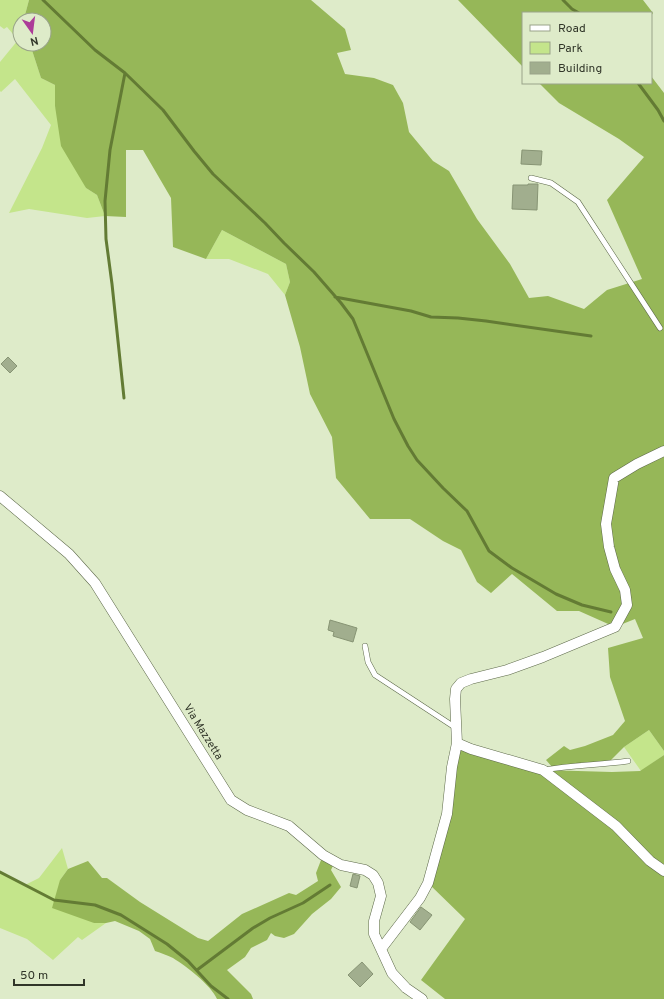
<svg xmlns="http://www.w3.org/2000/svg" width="664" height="999" font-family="Overpass,sans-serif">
<rect width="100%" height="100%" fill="#deebc9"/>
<path fill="#c4e58b" d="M0,0H29L25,15L26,20H20V44H30L41,78L55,85V106L86,188L97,195L105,216L87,218L29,209L9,213L42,148L51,125L15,79L1,92L0,91V62L18,40L7,27L4,29L0,26Z
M222,230L286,264L290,282L285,295L268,274L229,259H206Z
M649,730L664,751V755L641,771L624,747Z
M62,848L68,869L60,880L94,923H106L82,940L78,937L53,960L27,939L0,928V872L25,885L39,878Z"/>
<path fill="#96b758" d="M29,0H311L345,29L351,50L337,53L345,74L374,78L393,85L403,103L409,132L433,161L449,171L477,219L510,264L529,298L548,296L584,309L607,290L642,279L607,200L644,157L619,139L559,103L539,83H651V76L664,93V751L649,730L624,747L606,765L553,768L546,760L564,746L570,750L585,746L613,735L625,721L610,677L608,648L643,638L635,619L615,627L579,611H557L512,574L491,593L477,582L461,550L443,541L410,519H370L336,478L332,437L310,394L300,347L285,295L290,282L286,264L222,230L206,259L173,247L171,198L143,150H126V217L105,216L97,195L86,188L61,146L55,106V85L41,78L30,44H44V20H26L25,15Z
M458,0H643L653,13L651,16V13H523V67Z
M457,743L543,770L612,772L640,771L664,755V999H445L421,980L465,919L428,883Z
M323,855L335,861L331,870L341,887L331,899L312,914L294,934L284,938L275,936L271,933L267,940L251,948L245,957L227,970L251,994L253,999H217C211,985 186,966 173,958C167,955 161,953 155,951L150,939L139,931L115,921L106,923H94L52,908L60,880L68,869L88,861L102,878H107L140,902L198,938L208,941L242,914L289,893L296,895L318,881L316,873Z"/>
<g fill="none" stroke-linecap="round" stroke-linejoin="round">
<path stroke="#637b34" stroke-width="3" d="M43,0L95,50L125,73L163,110L194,151L213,174L265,223L284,243L314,272L341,303L353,319L394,419L408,446L417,460L443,488L467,511L489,551L512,568L556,594L582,605L611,612
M563,0L572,9L579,13
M638,83L658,110L664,121
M335,297L411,311L431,317L458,318L486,321L591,336
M124,398L112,284L106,239L105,201L110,150L125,73
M0,872L54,900L95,905L121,915L167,944L188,961L211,986L228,999
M197,970L253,928L270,918L303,903L330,885"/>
</g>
<path fill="#a1ae8e" stroke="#879474" d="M522,150L542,151L541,165L521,164Z
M528,184H538L537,210L512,209L513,185H528Z
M8,357L17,366L10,373L1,364Z
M330,620L357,628L353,642L333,636L334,632L328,630Z
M353,874L360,876L357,888L350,886Z
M421,907L432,915L420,930L410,922Z
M362,962L373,974L360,987L348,975Z"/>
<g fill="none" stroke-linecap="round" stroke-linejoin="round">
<g stroke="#5d694a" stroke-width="6">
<path id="service" d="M531,178L551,183L578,202L660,328
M365,646L368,662L375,675L456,728
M544,770C572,765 600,765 628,761"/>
</g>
<g stroke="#5d694a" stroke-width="11">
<path id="minor" d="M0,496L69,554L95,583L231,800L247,810L289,826L323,855L341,865L365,870L373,875L378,883L381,896L374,921V934L392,973L406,988L422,999
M457,743L471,749L543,770L616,826L650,861L664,871
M381,949L420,898L428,883L447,814L452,767L457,743L455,699L456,689L461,683L471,679L507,670L543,657L615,627L627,605L625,590L615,569L609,547L606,524L614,478L637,464L664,451"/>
</g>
<use href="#service" stroke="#fff" stroke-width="5"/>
<use href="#minor" stroke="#fff" stroke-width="10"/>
</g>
<g text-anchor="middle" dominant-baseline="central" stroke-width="3" stroke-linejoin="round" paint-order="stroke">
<g font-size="11" fill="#313629" stroke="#deebc9">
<text transform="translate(203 732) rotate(58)">Via Mazzetta</text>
</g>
</g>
<rect x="522" y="12" width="130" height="72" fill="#deebc9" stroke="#99a389"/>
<rect x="530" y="25" width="20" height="6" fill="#ffffff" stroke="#99a389"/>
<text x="558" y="32" font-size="12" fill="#313629">Road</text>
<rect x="530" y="42" width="20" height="12" fill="#c4e58b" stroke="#99a389"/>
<text x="558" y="52" font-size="12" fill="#313629">Park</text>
<rect x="530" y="62" width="20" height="12" fill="#a1ae8e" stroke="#99a389"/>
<text x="558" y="72" font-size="12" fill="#313629">Building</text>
<g transform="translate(32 32) rotate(166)"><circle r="19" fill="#deebc9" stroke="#99a389"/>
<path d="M0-3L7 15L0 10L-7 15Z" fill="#ac3c98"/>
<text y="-6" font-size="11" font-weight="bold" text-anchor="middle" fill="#313629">N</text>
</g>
<path d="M14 979v6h70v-6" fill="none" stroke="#313629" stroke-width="2"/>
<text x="20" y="979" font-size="12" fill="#313629" stroke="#deebc9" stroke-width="3" paint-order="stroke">50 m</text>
</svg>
